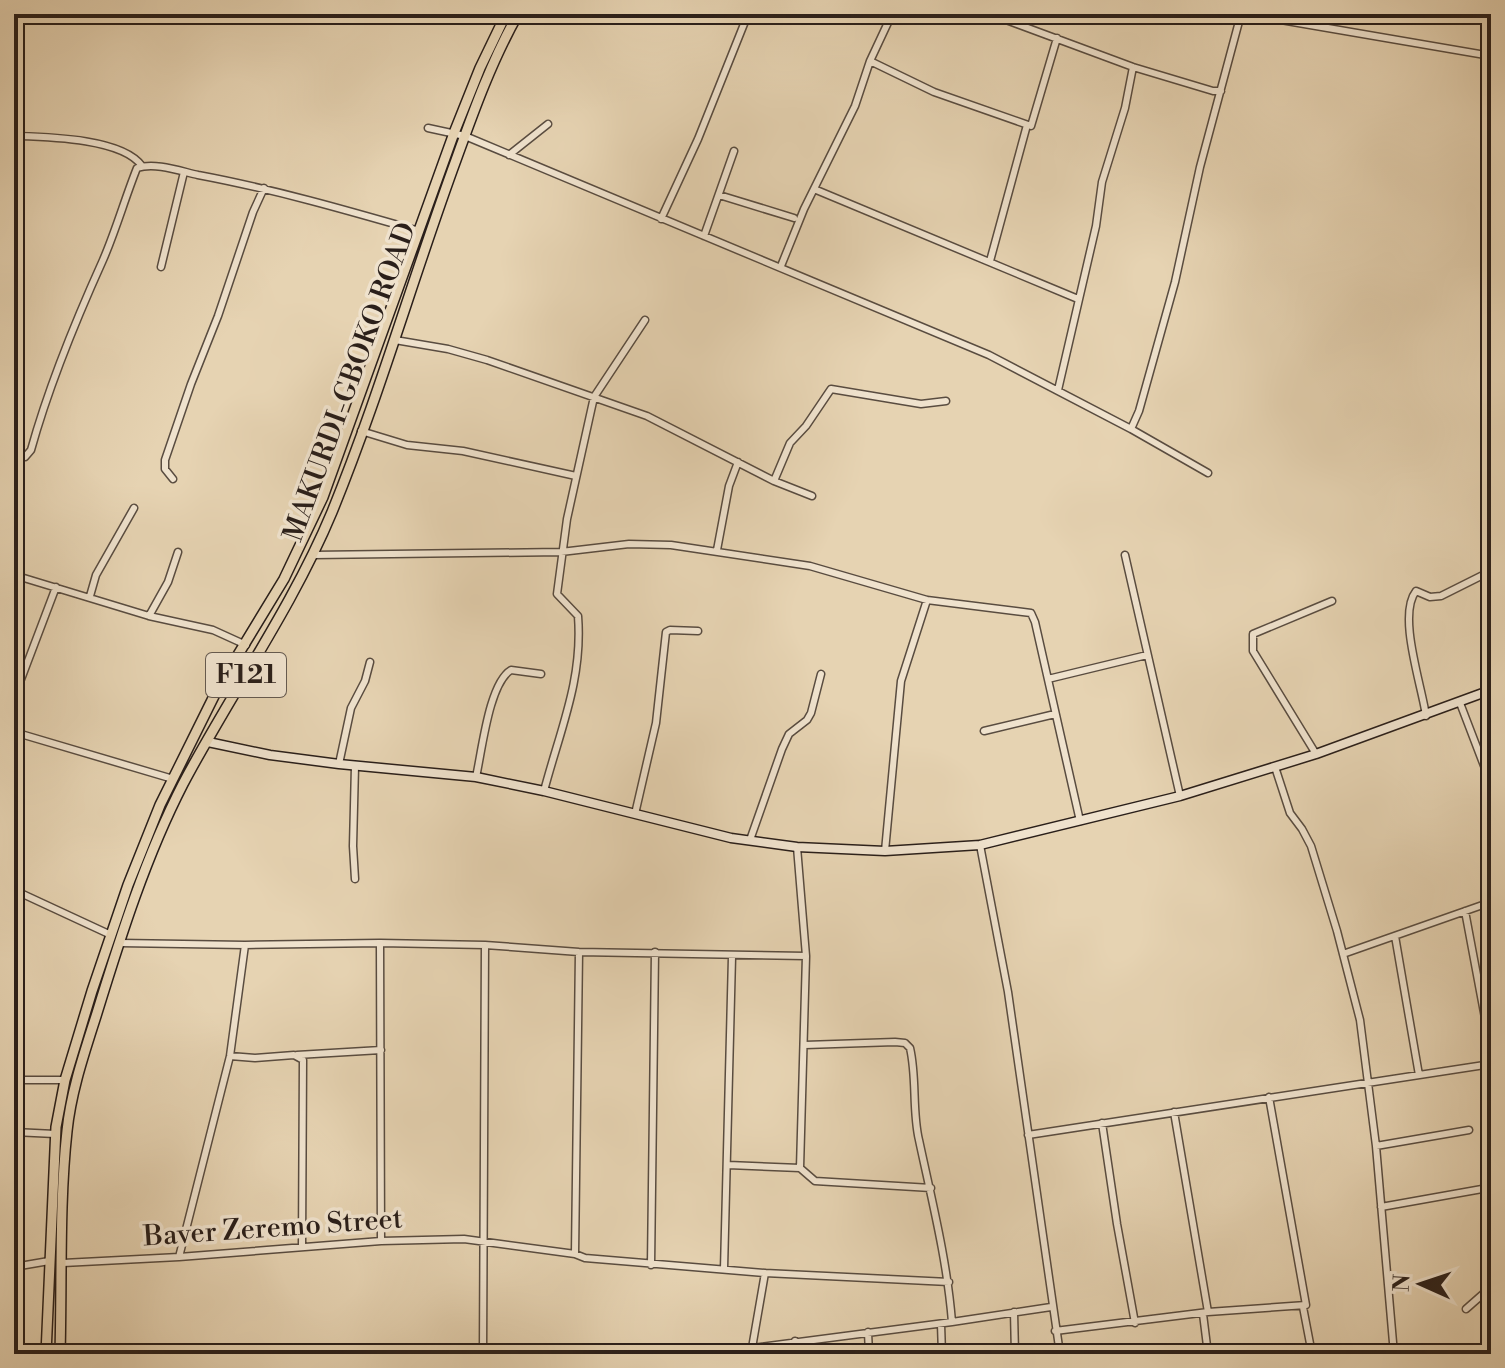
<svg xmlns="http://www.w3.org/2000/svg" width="1505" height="1368" font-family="'Libre Bodoni',serif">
<rect width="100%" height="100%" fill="#e6d3b2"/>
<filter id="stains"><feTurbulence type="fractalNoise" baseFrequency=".0025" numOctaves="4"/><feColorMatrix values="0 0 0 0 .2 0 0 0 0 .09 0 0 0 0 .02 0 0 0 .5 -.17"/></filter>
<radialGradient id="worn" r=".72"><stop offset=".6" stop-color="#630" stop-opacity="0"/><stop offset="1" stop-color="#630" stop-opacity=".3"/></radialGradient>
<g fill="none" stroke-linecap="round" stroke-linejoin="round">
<g stroke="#594c40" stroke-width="9">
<path id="street" d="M990,14L1133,67L1213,91H1221
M1246,14L1491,56
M870,61L934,92L1031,126L1057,38
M428,128L465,136L989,355L1131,429L1208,473
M14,136C47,137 122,138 142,166
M509,155L548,124
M814,189L1078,299
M719,195L794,218
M661,219L698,139L748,14
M704,236L734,151
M990,261L1027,125
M781,266L804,209L855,106L870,61L892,14
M161,267L184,172
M395,340L448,349L487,360L647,416L774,481L812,496
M1058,390L1096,226L1102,182L1125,108L1133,67
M1131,429L1139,411L1175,282L1200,167L1241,14
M361,431L407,445L463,451L576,476
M14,455L25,457L31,450C49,385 75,322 103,260C116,230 125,198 137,168C155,162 180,171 198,175C273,189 346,210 419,231
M173,479L165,469V460L191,384L218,316L253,212L264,188
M774,481L790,443L806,426L831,389L921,404L946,401
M717,550L729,486L738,462
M313,555L561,552L629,544L671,545L810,566L927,600L1031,613L1035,622L1080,821
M1125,555L1180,796
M14,575L149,616L213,630L246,645
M90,596L96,575L134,508
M149,616L168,582L178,552
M1048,679L1147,655
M20,682L56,587
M1460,703L1491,784
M1426,716C1422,686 1397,615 1416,591L1430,597L1441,596L1491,571
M984,731L1055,714
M14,732L173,779
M1316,754L1253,651V634L1332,601
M339,764L351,708L365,681L370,662
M1275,767L1290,813L1302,829L1311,846L1337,931L1360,1020L1376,1146L1394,1354
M476,777C482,751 489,683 511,670L541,674
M544,791C560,730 583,680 578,616L557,594L567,519L594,397L645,320
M635,814L656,723L666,632L670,630L698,631
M750,840L782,749L789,734L807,720L811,713L821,674
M980,845L1008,992L1060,1354
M797,847L806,956L800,1168
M885,851L901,681L927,600
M355,879L353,846L355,766
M14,890L111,935
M1465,911L1491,1050
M1395,936L1419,1075
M120,943L245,945L380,943L485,945L579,952L806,956
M380,943L381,1241
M1343,954L1491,902
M1479,983L1491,979
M805,1045L895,1042L905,1043L910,1048C917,1078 912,1111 919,1140C932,1201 947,1260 952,1322
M297,1055L381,1050
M230,1056L255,1058L294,1055L303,1060L302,1247
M14,1080H65
M1174,1112L1208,1312
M1102,1123L1117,1224L1135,1323
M14,1132L55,1134
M1028,1135L1491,1064
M1376,1146L1469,1130
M728,1165L800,1168L815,1181L931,1188
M1381,1207L1482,1189L1491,1191
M575,1254L579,952
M179,1257L230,1056L245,945
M63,1263L179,1257L381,1241L464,1239L575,1254L585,1258L765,1273L949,1282
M651,1265L655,952
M14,1267L49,1261
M724,1269L732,957
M1303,1307L1312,1354
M1466,1309L1491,1287
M1014,1312L1015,1354
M1203,1314L1208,1354
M941,1324L942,1354
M1055,1331L1208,1312L1306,1305L1269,1097
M868,1332L869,1354
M752,1348L765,1273
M483,1354L485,945
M707,1354L952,1322L1051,1307
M794,1354L795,1341"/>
</g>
<g stroke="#2a1f1a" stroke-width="11">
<path id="secondary" d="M208,742L270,755L339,764L476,777L544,791L731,838L797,847L885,851L980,845L1180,796L1316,754L1491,690"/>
</g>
<g stroke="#2a1f1a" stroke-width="12">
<path id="primary" d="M46,1354L56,1127L65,1080L92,991L128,885L160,805L219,686L284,579L323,497L454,133L480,68L506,14
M60,1354C62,1280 59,1204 67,1131C71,1091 85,1051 97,1013C121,935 146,856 183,784C231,693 292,608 332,512C379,397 413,277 456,160C474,110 492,60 518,14"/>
</g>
<use href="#street" stroke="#efe2cd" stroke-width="6"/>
<use href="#secondary" stroke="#efe2cd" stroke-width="8"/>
<use href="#primary" stroke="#e6d3b2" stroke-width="9"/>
</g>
<g text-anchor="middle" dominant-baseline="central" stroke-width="7" stroke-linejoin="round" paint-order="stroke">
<rect fill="#efe2cd" stroke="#655a50" stroke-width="2" x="206" y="653" width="80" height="44" rx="6"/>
<g font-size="26" font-weight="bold" fill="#2a1f1a">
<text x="246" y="675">F121</text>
</g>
<g font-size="28" fill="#2a1f1a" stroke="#efe2cd">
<text transform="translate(350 382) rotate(-70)">MAKURDI-GBOKO ROAD</text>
<text transform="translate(273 1228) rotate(-4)">Baver Zeremo Street</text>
</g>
</g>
<rect width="1505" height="1368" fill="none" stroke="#e6d3b2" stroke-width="48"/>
<rect x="16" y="16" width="1473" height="1336" fill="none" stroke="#2a1f1a" stroke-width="4"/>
<rect x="24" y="24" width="1457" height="1320" fill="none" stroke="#2a1f1a" stroke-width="2"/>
<g transform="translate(1421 1284) rotate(273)" stroke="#efe2cd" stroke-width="6" paint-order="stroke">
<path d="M0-6L14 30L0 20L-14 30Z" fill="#2a1f1a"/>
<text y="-12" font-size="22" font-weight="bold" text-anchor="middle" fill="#2a1f1a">N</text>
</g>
<rect width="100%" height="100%" filter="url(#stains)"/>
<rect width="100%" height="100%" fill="url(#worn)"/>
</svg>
